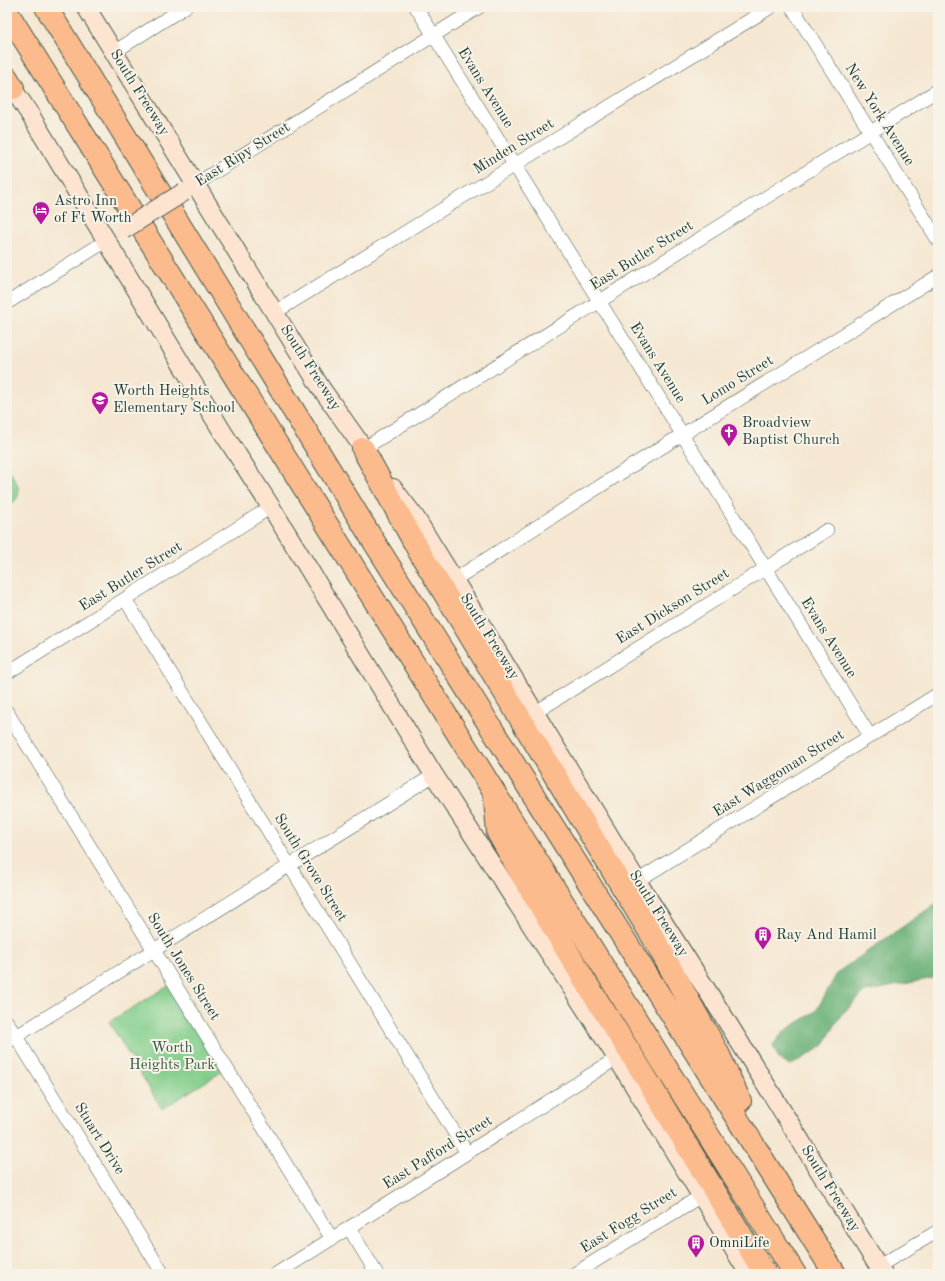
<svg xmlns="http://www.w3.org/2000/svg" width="945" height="1281" font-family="'Old Standard TT',serif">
<rect width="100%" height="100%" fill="#f7f3e8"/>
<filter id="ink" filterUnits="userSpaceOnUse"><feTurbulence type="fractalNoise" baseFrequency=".025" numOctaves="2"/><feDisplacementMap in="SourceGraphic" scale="8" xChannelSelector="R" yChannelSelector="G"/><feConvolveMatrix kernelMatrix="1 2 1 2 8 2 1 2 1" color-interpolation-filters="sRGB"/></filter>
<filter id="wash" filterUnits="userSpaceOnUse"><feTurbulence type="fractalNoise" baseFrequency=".012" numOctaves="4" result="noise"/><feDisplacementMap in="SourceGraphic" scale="16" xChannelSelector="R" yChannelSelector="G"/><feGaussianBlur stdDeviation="0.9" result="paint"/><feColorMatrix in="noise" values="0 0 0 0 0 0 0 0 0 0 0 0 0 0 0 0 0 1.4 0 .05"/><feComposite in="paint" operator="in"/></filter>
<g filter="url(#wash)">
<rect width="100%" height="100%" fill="#f5e7d1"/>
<path fill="#81cd8a" stroke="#50855f" d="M7,467C16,482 28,495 7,507V500L11,497L13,491L7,479Z
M170,985L223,1071L162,1109L109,1022Z"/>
<path fill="#68b076" stroke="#447655" d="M938,902V977L865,992L841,1015L823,1046L790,1066L779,1059L773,1045L783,1032L816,1011L838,972Z"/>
</g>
<g filter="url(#ink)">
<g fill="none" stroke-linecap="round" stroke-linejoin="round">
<g stroke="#3f564c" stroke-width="14">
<path id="street" d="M416,7L870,736
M792,7L938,240
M114,52L185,7
M196,184L479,7
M7,303L106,241
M274,313L771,7
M363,449L938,90
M454,580L630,467L938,276
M125,599L467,1153
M7,673L271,507
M7,712L332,1239
M536,712L827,530
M637,881L938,694
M7,1022L163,1274
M7,1042L434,775
M349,1228L377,1274
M879,1266L938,1231
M276,1274L617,1058
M574,1274L701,1196"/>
</g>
<g stroke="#3f564c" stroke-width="20">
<path id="secondary" d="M86,7L321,388L371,459
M7,80L29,113L222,431L271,507L434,775L617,1058L749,1274
M393,488L415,517L454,580L637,881L724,1017L883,1274"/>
</g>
<g stroke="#3f564c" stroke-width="24">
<path id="highway" d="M46,7L371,537L835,1274
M7,12C271,432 531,854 795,1274
M7,78L13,88
M363,449L420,553L654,939L718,1053L740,1101
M495,800L498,833L518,868L585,981L643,1073L765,1274"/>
</g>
<use href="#street" stroke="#fff" stroke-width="13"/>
<use href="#secondary" stroke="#fde4d1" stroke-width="18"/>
<use href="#highway" stroke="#fbbb8d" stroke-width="22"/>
<g stroke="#3f564c" stroke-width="20" stroke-linecap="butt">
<path id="secondary-bridge" d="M123,230L184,192"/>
</g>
<use href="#secondary-bridge" stroke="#fde4d1" stroke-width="18"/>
</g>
</g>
<defs>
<g id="hotel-pin" transform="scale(0.9)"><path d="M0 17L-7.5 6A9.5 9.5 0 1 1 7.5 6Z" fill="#b5179e" stroke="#f7f3e8"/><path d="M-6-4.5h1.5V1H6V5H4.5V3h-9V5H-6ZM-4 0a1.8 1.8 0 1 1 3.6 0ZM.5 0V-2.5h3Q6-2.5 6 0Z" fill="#fff"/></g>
<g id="school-pin" transform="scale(0.9)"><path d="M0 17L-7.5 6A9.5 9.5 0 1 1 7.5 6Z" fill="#b5179e" stroke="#f7f3e8"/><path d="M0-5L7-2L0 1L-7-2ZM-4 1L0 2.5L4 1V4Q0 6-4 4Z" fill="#fff"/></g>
<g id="church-pin" transform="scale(0.9)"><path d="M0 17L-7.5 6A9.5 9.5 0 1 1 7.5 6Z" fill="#b5179e" stroke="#f7f3e8"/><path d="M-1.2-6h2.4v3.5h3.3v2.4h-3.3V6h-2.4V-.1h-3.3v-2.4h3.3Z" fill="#fff"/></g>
<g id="building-pin" transform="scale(0.9)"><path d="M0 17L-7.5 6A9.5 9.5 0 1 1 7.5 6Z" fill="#b5179e" stroke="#f7f3e8"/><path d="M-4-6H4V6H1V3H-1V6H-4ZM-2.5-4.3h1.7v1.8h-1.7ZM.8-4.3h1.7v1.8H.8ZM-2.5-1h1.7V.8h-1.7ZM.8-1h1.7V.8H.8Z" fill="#fff"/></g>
</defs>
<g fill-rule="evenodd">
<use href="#hotel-pin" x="41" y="210"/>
<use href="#school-pin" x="100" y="400"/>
<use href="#church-pin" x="729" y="432"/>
<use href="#building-pin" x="763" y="935"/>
<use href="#building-pin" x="696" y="1243"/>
</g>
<g text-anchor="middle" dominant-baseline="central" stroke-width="4" stroke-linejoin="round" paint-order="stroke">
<g font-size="15" fill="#1f3d34" stroke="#f7f3e8">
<text transform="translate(485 88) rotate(58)">Evans Avenue</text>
<text transform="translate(139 93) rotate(58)">South Freeway</text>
<text transform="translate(879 115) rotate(58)">New York Avenue</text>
<text transform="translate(514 147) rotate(-32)">Minden Street</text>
<text transform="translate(243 155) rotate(-32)">East Ripy Street</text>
<text transform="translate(642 256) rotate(-32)">East Butler Street</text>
<text transform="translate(657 363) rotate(58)">Evans Avenue</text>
<text transform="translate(310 368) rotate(57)">South Freeway</text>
<text transform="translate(738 381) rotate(-32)">Lomo Street</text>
<text transform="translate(131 577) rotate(-32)">East Butler Street</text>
<text transform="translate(673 607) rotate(-32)">East Dickson Street</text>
<text transform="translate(489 637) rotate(58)">South Freeway</text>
<text transform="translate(828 638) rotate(58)">Evans Avenue</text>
<text transform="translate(779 774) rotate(-32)">East Waggoman Street</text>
<text transform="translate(310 868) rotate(58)">South Grove Street</text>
<text transform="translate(658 914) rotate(58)">South Freeway</text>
<text transform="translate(183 967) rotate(58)">South Jones Street</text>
<text transform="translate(99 1139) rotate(58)">Stuart Drive</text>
<text transform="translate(438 1153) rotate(-32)">East Pafford Street</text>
<text transform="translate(830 1189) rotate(58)">South Freeway</text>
<text transform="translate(629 1221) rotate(-32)">East Fogg Street</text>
</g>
<g font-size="15" fill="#1f3d34" stroke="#f7f3e8" text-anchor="start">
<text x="54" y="201">Astro Inn<tspan x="54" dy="17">of Ft Worth</tspan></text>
<text x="113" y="391">Worth Heights<tspan x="113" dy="17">Elementary School</tspan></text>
<text x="742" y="423">Broadview<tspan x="742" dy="17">Baptist Church</tspan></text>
<text x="776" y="935">Ray And Hamil</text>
<text x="709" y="1243">OmniLife</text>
</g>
<g font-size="15" fill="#335a45" stroke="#f7f3e8">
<text x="172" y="1048">Worth<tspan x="172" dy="17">Heights Park</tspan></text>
</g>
</g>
<rect width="945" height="1281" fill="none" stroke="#f7f3e8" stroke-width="24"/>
</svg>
